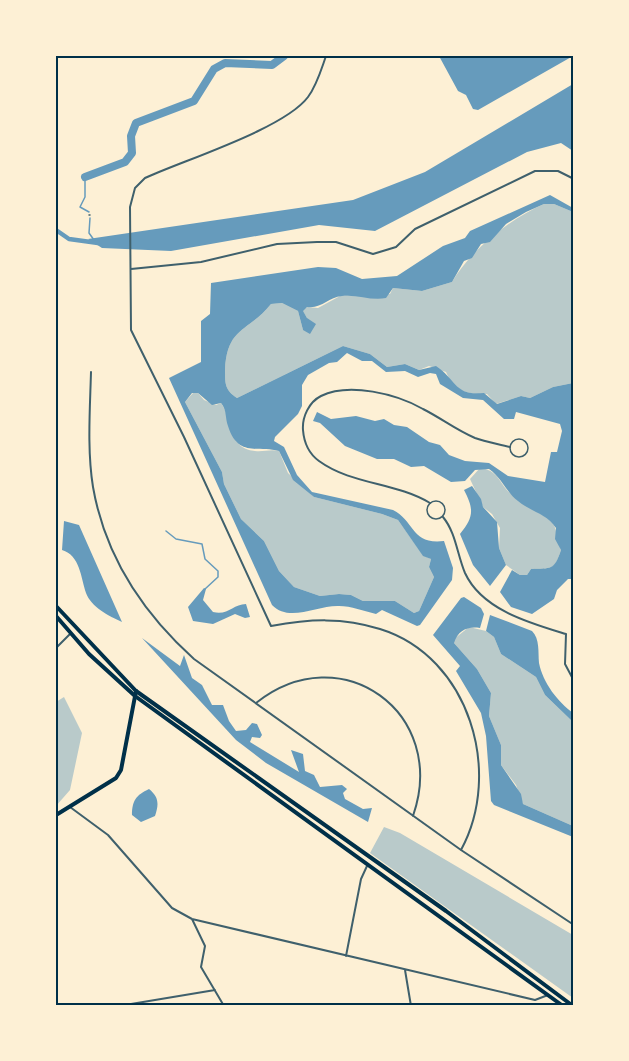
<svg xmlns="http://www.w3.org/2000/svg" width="629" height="1061" font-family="Jost,sans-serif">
<rect width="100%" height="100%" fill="#fdf0d5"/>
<path fill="#b9caca" d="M544,204H554L573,212V383L553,387L530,398L521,396L496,404L487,394C468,395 454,391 446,372L429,366L419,370L405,364L387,367L370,354L343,346L237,398C225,390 225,384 225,370C227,326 249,332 271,304L282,303L298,311L303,330L307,318L302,310L307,307L318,308L340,296L390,294L393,288L422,291L452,282C471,250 508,220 544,204Z
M193,393H198L204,400L216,405L221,403C232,418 226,448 255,451C264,452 270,449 279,451L288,473L314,497L382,514L398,520L423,555L431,559L429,567L434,577L419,611L414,613L395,601H363L351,595L339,594L320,596L294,587L279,571L264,541L241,519L224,484L222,472L185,402Z
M480,468C499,470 499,484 511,494C525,505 542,512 553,524C557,528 557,542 561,550C554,571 552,568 531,569L527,575H520L506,565L499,548L500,528L492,514L483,507L470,479Z
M469,627L486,631L494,637L501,654L536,677L545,695L573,722V826L523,804L516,785L501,765V745L489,716L491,693L477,669L454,643V639Z
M64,697L82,733L70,790L56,806V702Z
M384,827L400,833L573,935V998L370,853Z"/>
<path fill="#669bbc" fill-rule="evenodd" d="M439,56H573L478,110L473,109L466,95L458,91Z
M573,84V151L561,143L527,152L375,231L319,225L171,251L102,248L88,239L353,200L425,172Z
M550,195L573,208V212L554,204H544L526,212L506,224L490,242L481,244L472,258L464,261L452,282L422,291L393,288L386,298C371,301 357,294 342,296C328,297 322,309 307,307L303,311L307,318L316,324L310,334L303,330L298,311L282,303L271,304C249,332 227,326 225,370C225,384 225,390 237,398L343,346L370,354L387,367L405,364L419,370L436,366C457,380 454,396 484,393L497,404L521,396L530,398L553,387L573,383V579H568L557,590L554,599L532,614L511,607L500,592L512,570L520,575H527L531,569C551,568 554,571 561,550L555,539L556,528C546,513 531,512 518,501C506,492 502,478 489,469L475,470L465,481L451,482L424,466L411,467L394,459H377L345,446L320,423L313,421L317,412L331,419L356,416L375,421L384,419L394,425L407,427L429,442L440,445L449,455L465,461L489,463L508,476L545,482L551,452H557L562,431L560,424L516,412L514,419H504L483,400L463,398L440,384L436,374L430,373L418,377L405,371L386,372L372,361H362L347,353L337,362L329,363L308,375L302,385V406L298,414L275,437L274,441L284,447L297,475L312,492L393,510C415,521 411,545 444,541L453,568L452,580L420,625L417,626L382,610L376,614C364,611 351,606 339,606C318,605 289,623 272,605L169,378L201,362V321L210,314L211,283L318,267L336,268L362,279L397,276L443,246L465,238L470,231ZM192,393H198L212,405L221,403C227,410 225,418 228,426C238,458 258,445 279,451L293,480L314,497L382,514L398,520L423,556L431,559L429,567L434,577L419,611L414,613L395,601H363L351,595L339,594L320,596L294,587L279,571L264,541L241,519L224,484L222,472L185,402Z
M472,486L481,499L483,507L497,522L499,548L506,565L490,586L473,565L460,534C474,517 474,509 464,490Z
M64,521L79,525L122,622C109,616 91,607 86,593C81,578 80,555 62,550Z
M204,588L206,589L203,600L213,612C228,616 233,604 246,604L250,617L245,618L235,614L213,624L193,621L188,607Z
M464,597L481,608L484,614L480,628C468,626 458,630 454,643L477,669L491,693L489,716L501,745V765L521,794L523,804L573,826V837L494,805L491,801L486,736L481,713L456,671L460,666L433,635L461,598Z
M490,615L532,631C540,639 538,652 539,663C543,683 558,702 573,713V722L545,695L536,677L501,654L494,637L486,631Z
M142,638L180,666L184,655L192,678L202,685L212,705H223L229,721L236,731L246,730L252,723L257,724L262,735L260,738L252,737L250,742L299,772L291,750L303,754L305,771L314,775L320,787L342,785L347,789L343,793L345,799L363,809L372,808L368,822L266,763L236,740Z
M149,789C159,797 159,804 155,816L141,822L132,815C132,801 136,795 149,789Z"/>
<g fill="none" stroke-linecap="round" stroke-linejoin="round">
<path stroke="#669bbc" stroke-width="1.5" d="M85,177V197L80,207L89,212
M90,218L89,233L94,240
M166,531L176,539L202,544L205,559L218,571V577L205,589"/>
<path stroke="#669bbc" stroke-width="4.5" d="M56,230L69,239L98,243"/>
<path stroke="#669bbc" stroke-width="8" d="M85,177L125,162L132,153L131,136L136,123L194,101L214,69L225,63L272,65L284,56"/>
<path stroke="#3f606c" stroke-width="1.5" d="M89,215H90
M510 448a9 9 0 1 1 18 0a9 9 0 1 1-18 0Z
M427 510a9 9 0 1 1 18 0a9 9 0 1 1-18 0Z"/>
<path stroke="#3f606c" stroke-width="2" d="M326,56C321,70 317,85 308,97C284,129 184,160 145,178L135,188L130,207L131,330L184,437L271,626C309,619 343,617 380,629C470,657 503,773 461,850
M131,269L201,262L277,244L317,242H336L373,254L396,247L415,229L535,171H558L574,179
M91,372C90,409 87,450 93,487C105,556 143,613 194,659L461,850L574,925
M430,503C395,482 352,485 319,461C308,453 304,443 303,430C302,417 309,402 321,396C349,382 397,394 423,409C441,418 456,430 475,438C486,442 499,444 510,447
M443,517C456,533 457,554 465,573C482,610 530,623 566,634L565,664L574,681
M56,648L71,633
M56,660V662
M256,703C341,635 449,713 413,816
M70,807L108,835L172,908L192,919L535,1000L548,995
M192,919L205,946L201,967L224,1006
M346,956L361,879L367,866
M405,970L411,1006
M119,1006L215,990"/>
<path stroke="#003049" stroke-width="4" d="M115,56H121
M56,815L116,778L121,770L136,691"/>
<path stroke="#003049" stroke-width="4" d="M56,606L136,691L446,911L573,1006
M56,616L89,654L135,696L563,1006"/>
</g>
<rect width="629" height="1061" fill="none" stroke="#fdf0d5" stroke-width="114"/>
<rect x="57" y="57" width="515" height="947" fill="none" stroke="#003049" stroke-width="2"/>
</svg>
